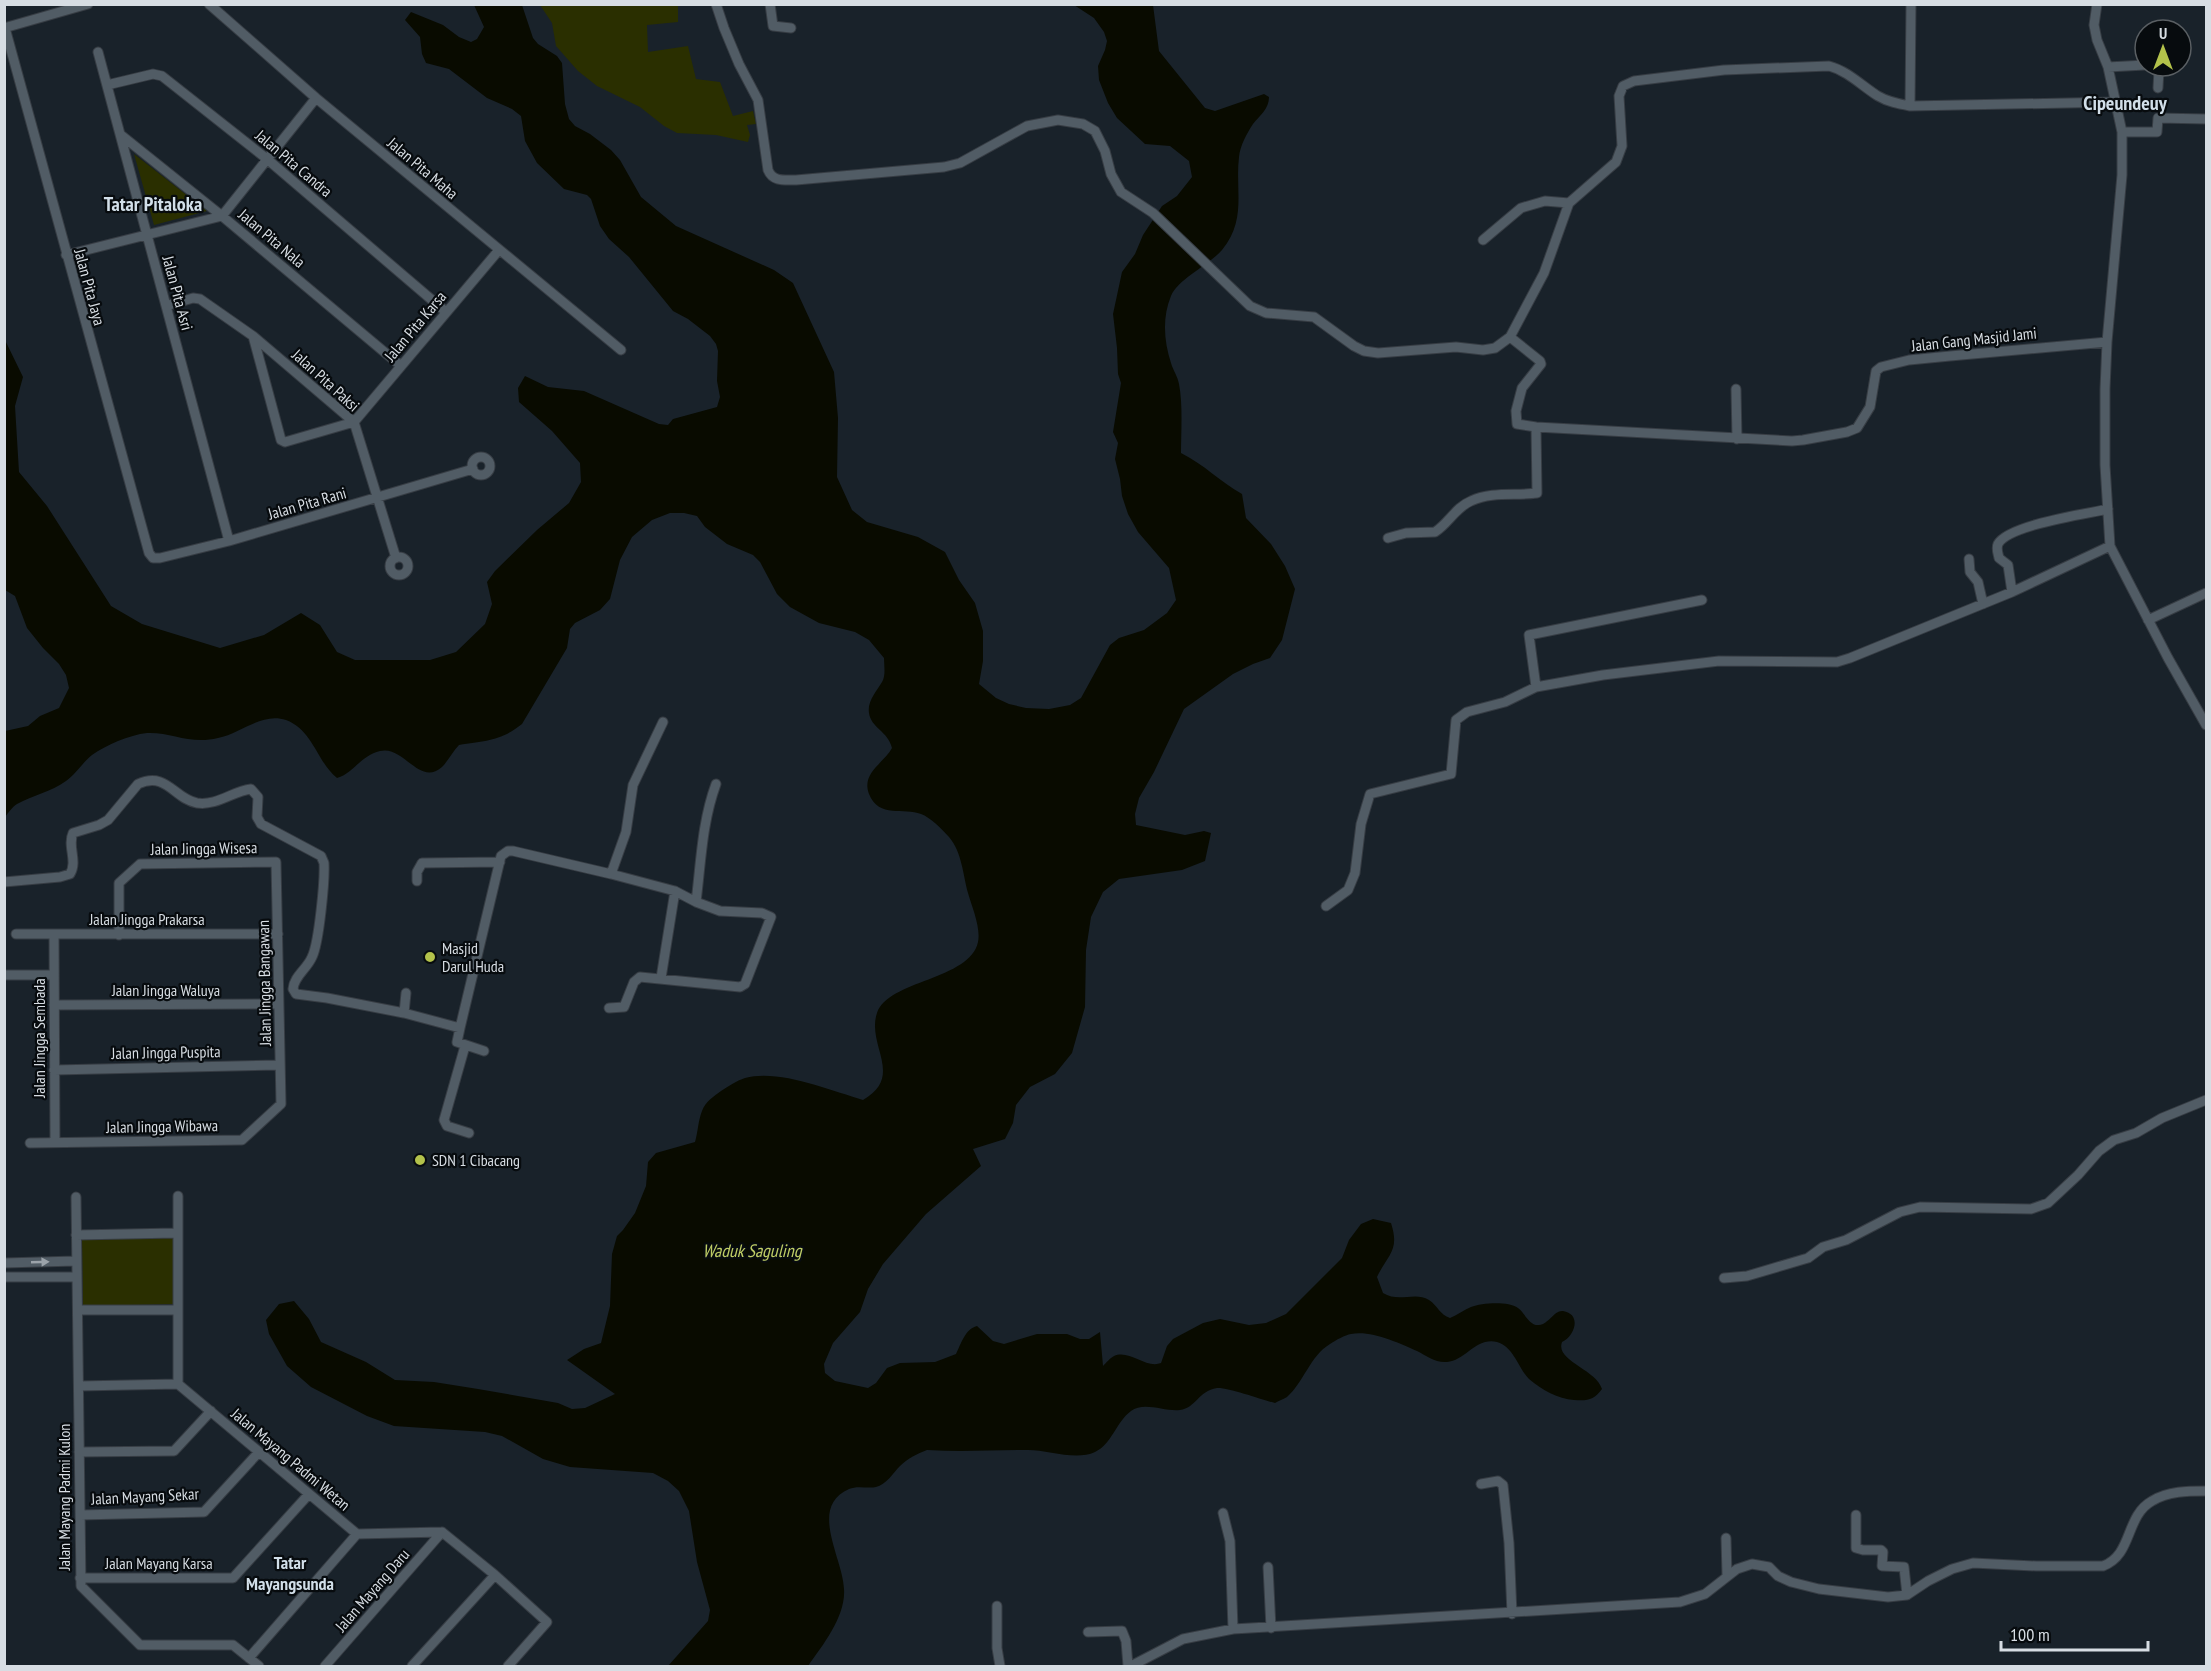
<svg xmlns="http://www.w3.org/2000/svg" width="2211" height="1671" font-family="'PT Sans Narrow',sans-serif">
<rect width="100%" height="100%" fill="#19222a"/>
<path fill="#2a2f00" d="M540,5H678V22L647,25L648,52L688,46L696,79L720,82L733,116L753,111L756,124L747,125L750,135L748,142L716,135L677,133L664,126L640,107L597,86L578,71L556,46L552,23Z
M134,154L207,211L154,225Z
M173,1237L175,1304L83,1306L82,1240Z"/>
<path fill="#090b00" d="M474,5H522L533,38L538,44L557,56L562,63L565,104L569,119L575,126L590,134L611,150L620,160L641,197L676,226L774,270L793,283L834,372L838,418L837,477L852,510L867,522L918,537L945,552L959,580L975,603L983,631V661L979,684L996,698L1009,704L1026,708L1049,709L1070,705L1081,698L1110,645L1119,638L1144,630L1167,613L1176,600L1169,568L1138,532L1128,514L1122,496L1120,479L1115,459L1118,443L1113,432L1121,383L1118,374L1117,348L1113,314L1122,272L1135,254L1143,235L1162,206L1177,196L1192,177L1189,161L1170,146L1145,144L1117,118L1108,103L1099,80L1098,66L1105,50L1107,41L1104,32L1094,18L1074,5H1153L1159,51L1205,108L1215,111L1264,94L1269,97C1269,109 1260,115 1253,124C1247,133 1240,146 1239,157C1235,190 1247,220 1222,250C1209,265 1178,279 1171,296C1162,318 1164,341 1171,363C1173,370 1178,377 1179,384C1183,404 1181,433 1181,453C1205,465 1219,481 1242,494L1246,518L1271,544L1285,566L1295,589L1282,640L1270,658L1253,664L1233,674L1184,709L1154,772L1139,798L1135,814L1136,825L1185,835L1204,831L1211,833L1205,861L1182,870L1119,879L1103,892L1091,917L1086,950L1085,1007L1072,1053L1055,1074L1030,1087L1016,1105L1013,1123L1005,1139L973,1149L981,1166L926,1214L883,1264L868,1289L860,1312L833,1343L824,1364L825,1373L835,1381L868,1388L876,1383L887,1368L900,1363L935,1362L956,1354C961,1344 965,1329 977,1326L993,1341L1004,1344L1037,1334H1067L1080,1339H1089L1100,1332L1103,1366C1106,1363 1110,1358 1114,1356C1129,1349 1146,1369 1161,1363L1167,1346L1173,1339L1203,1323L1220,1319L1249,1325L1266,1323L1286,1314L1342,1258L1349,1240L1361,1224L1373,1219L1391,1223C1400,1251 1388,1254 1377,1277L1383,1293C1399,1303 1415,1291 1429,1300C1438,1306 1440,1315 1450,1318C1457,1315 1464,1310 1471,1307C1482,1303 1508,1301 1518,1308C1525,1313 1529,1326 1539,1325C1549,1324 1554,1310 1563,1311C1582,1314 1575,1336 1562,1342C1555,1361 1596,1369 1602,1389C1594,1400 1588,1401 1574,1400C1558,1399 1542,1390 1529,1379C1518,1368 1514,1347 1497,1342C1476,1337 1465,1361 1447,1362C1435,1363 1427,1356 1417,1351C1399,1343 1371,1330 1351,1334C1345,1335 1336,1340 1330,1344C1310,1356 1304,1382 1287,1397C1284,1399 1278,1401 1275,1403C1263,1400 1227,1387 1217,1388C1198,1391 1196,1408 1180,1410C1165,1412 1144,1401 1131,1411C1116,1422 1112,1444 1095,1452C1076,1461 1048,1450 1028,1450C994,1450 961,1452 927,1450C917,1454 908,1458 900,1466C893,1473 886,1485 876,1487C868,1489 858,1485 849,1489C808,1507 843,1558 844,1589C846,1616 823,1645 808,1666H668L708,1621L710,1610L697,1562L689,1511L679,1491L668,1481L653,1473L570,1467L543,1459L502,1436L485,1432L394,1426L367,1416L311,1387L287,1366L269,1334L266,1320L279,1304L294,1301L309,1319L321,1342L366,1362L395,1380L434,1382L478,1389L558,1403L572,1409L585,1408L615,1394L567,1360L584,1349L601,1343L610,1306L612,1254L617,1236L623,1230L635,1213L646,1186L648,1162L656,1153L695,1142C698,1132 698,1121 702,1111C705,1102 714,1096 721,1091C729,1086 736,1081 745,1078C779,1069 829,1090 863,1100C905,1076 866,1045 877,1013C888,980 970,980 978,942C981,928 972,907 968,893C963,875 962,852 949,837C943,830 930,817 921,814C904,807 879,819 869,794C861,773 884,763 892,748C888,731 871,728 869,713C867,701 877,691 882,682C886,675 884,666 884,658L869,640L855,632L819,623L790,607L777,594L760,562L753,555L727,544L705,527L697,516L684,513H670L652,520L632,537L620,560L610,599L600,610L575,623L570,629L567,648L522,724C499,742 486,740 459,745C453,751 448,761 442,767C419,787 404,745 380,751C360,756 354,773 337,778C317,762 313,730 286,720C262,712 242,733 218,738C190,745 172,732 147,733C129,735 106,745 92,755C83,762 76,774 66,781C51,792 33,795 17,804C12,807 8,813 5,817V731L28,726L40,716L59,708L69,688L66,675L59,664L43,648L27,628L15,596L5,590L4,338L23,377L15,406L19,472L47,506L111,606L142,624L220,648L264,635L301,613L320,625L337,652L355,660H430L456,652L485,624L492,604L487,582L495,571L537,530L569,503L581,482L580,463L552,431L519,402L518,388L525,376L548,387L584,391L659,424L668,425L673,419L717,407L720,397L717,381L718,351L716,344L710,336L688,319L673,311L629,257L609,239L600,226L591,199L587,195L564,189L537,163L525,141L521,116L512,109L487,98L449,69L426,63L422,54L420,37L405,20L411,12L443,25L459,37L471,42L477,39L484,27Z"/>
<g fill="none" stroke-linecap="round" stroke-linejoin="round">
<g stroke="#373d44" stroke-width="11">
<path id="minor" d="M209,4L316,98L621,350
M716,4L724,28L739,64L758,100L768,170C773,182 784,180 796,180L944,167L960,163L1027,126L1058,120L1083,124L1095,131L1105,151L1111,174L1121,192L1153,213L1250,306L1266,313L1314,317L1354,346L1364,351L1378,353L1456,347L1483,350L1495,348L1510,337L1544,273L1569,203L1616,162L1622,146L1619,96L1623,86L1634,81L1724,70L1829,66C1848,71 1862,86 1878,96C1888,102 1899,104 1910,106L2116,102
M770,4L773,26L791,28
M2097,4L2094,25L2097,40L2108,67L2122,132V175L2107,342L2105,389V465L2110,546L2168,658L2206,725
M4,28L88,4
M5,28L149,553L153,558H160L229,541L473,469
M98,52L229,541
M2158,66L2159,69L2158,88
M2108,67L2145,65
M107,85L153,74L162,76L267,159L446,312
M1910,106L1911,4
M2122,132H2157L2158,118L2206,119
M121,135L222,216L401,366
M1483,240L1521,208L1545,201L1569,203
M66,255L222,216L316,98
M166,306L193,298L200,299L253,336L354,422
M253,336L281,440L285,442L354,422
M1510,337L1540,361L1541,364L1522,388L1516,411L1517,424L1536,427L1792,441L1803,440L1847,432L1857,428L1870,407L1876,371L1881,367L1909,360L1950,356L2107,342
M1736,389L1737,439
M354,422L499,250
M354,422L396,558
M472 466a9 9 0 1 1 18 0a9 9 0 1 1-18 0Z
M1388,538L1406,533L1435,532C1448,524 1456,507 1471,501C1492,491 1516,496 1537,493L1536,427
M390 566a9 9 0 1 1 18 0a9 9 0 1 1-18 0Z
M1969,559L1970,572L1978,582L1983,604
M2012,592L2008,565L1999,558C1998,553 1996,549 1998,544C2008,525 2086,514 2108,509
M1702,600L1529,635L1536,687L1603,675L1719,661L1837,662L1850,658L2012,592L2110,546
M2148,620L2206,593
M611,874L675,891L696,902C701,862 702,822 716,784
M417,881V872L422,863L500,862
M4,882L60,877L70,874C78,861 67,846 73,833L99,825L108,820L138,784C167,771 174,799 197,803C217,806 233,791 251,789L258,797L257,817L261,824L321,856L324,863C325,880 319,943 312,957C307,969 294,976 293,989L296,994L327,998L404,1013L460,1028L501,856L508,851H513L611,874L626,832L633,785L663,722
M1326,906L1348,890L1355,873L1361,824L1370,794L1451,774L1456,720L1467,712L1505,702L1536,687
M16,934H278
M54,934L55,1142
M4,975H54
M661,978L675,891
M54,1005L279,1004
M609,1008L624,1007L634,982L640,977L740,987L745,984L771,917L762,913L720,911L696,902
M404,1013L406,993
M460,1028L457,1042L484,1051
M465,1046L444,1120L447,1126L469,1133
M54,1070L279,1065
M30,1143L242,1140L281,1104L276,862L140,864L119,883V935
M178,1196V1384L357,1534L442,1532L495,1575L547,1622L508,1666
M76,1197L81,1586L140,1645H233L259,1666
M76,1235L176,1233
M4,1263L76,1261
M4,1277H76
M1724,1278L1747,1276L1808,1258L1823,1247L1846,1240L1900,1212L1920,1207L2031,1209L2048,1203L2078,1175L2099,1151L2114,1140L2136,1133L2162,1118L2206,1100
M78,1310H177
M79,1386L178,1384
M79,1452L174,1451L211,1411
M1481,1484L1498,1481L1503,1485L1509,1543L1512,1614
M1223,1513L1230,1541L1233,1629
M80,1515L204,1512L259,1452
M1856,1515V1548L1863,1550H1881L1883,1552L1882,1566L1904,1567L1907,1595
M1726,1538L1727,1575
M1268,1567L1271,1628
M80,1578H233L309,1494
M997,1606V1648L1000,1666
M1088,1632L1122,1631L1126,1641L1128,1666
M249,1658L357,1534
M325,1666L442,1532
M412,1666L495,1575
M1131,1666L1183,1639L1233,1629L1680,1602L1705,1594L1737,1569L1752,1564L1769,1567L1778,1576L1791,1582L1819,1589L1888,1597L1907,1595L1928,1581L1952,1569L1973,1563L2036,1566H2103C2133,1555 2125,1516 2152,1501C2168,1491 2188,1491 2206,1491"/>
</g>
<use href="#minor" stroke="#515c65" stroke-width="9"/>
</g>
<defs><path id="oneway-solid" d="M-6-.8H1V-3.2L6.5 0L1 3.2V.8H-6Z" transform="scale(1.5)"/></defs>
<use fill="#9ba3aa" href="#oneway-solid" transform="translate(40 1262) rotate(-2)"/>
<g fill="#b3c24b" stroke="#070b0e" stroke-width="2">
<circle cx="430" cy="957" r="6"/>
<circle cx="420" cy="1160" r="6"/>
</g>
<g text-anchor="middle" dominant-baseline="central" stroke-width="4.5" stroke-linejoin="round" paint-order="stroke">
<g font-size="16" fill="#d7dde3" stroke="#070b0e">
<text transform="translate(294 163) rotate(40)">Jalan Pita Candra</text>
<text transform="translate(423 168) rotate(40)">Jalan Pita Maha</text>
<text transform="translate(272 238) rotate(40)">Jalan Pita Nala</text>
<text transform="translate(90 287) rotate(75)">Jalan Pita Jaya</text>
<text transform="translate(178 293) rotate(75)">Jalan Pita Asri</text>
<text transform="translate(415 326) rotate(-50)">Jalan Pita Karsa</text>
<text transform="translate(1974 339) rotate(-6)">Jalan Gang Masjid Jami</text>
<text transform="translate(326 380) rotate(42)">Jalan Pita Paksi</text>
<text transform="translate(307 503) rotate(-16)">Jalan Pita Rani</text>
<text transform="translate(204 848) rotate(-1)">Jalan Jingga Wisesa</text>
<text x="147" y="919">Jalan Jingga Prakarsa</text>
<text transform="translate(264 983) rotate(-91)">Jalan Jingga Bangawan</text>
<text x="166" y="990">Jalan Jingga Waluya</text>
<text transform="translate(39 1038) rotate(-90)">Jalan Jingga Sembada</text>
<text transform="translate(166 1052) rotate(-1)">Jalan Jingga Puspita</text>
<text transform="translate(162 1126) rotate(-1)">Jalan Jingga Wibawa</text>
<text transform="translate(291 1459) rotate(40)">Jalan Mayang Padmi Wetan</text>
<text transform="translate(145 1496) rotate(-3)">Jalan Mayang Sekar</text>
<text transform="translate(64 1497) rotate(-90)">Jalan Mayang Padmi Kulon</text>
<text x="159" y="1563">Jalan Mayang Karsa</text>
<text transform="translate(372 1590) rotate(-49)">Jalan Mayang Daru</text>
</g>
<g font-size="16" fill="#d7dde3" stroke="#070b0e" text-anchor="start">
<text x="442" y="948">Masjid<tspan x="442" dy="18">Darul Huda</tspan></text>
<text x="432" y="1160">SDN 1 Cibacang</text>
</g>
<g font-size="18" font-style="italic" fill="#bfcd66" stroke="#070b0e">
<text x="752" y="1250">Waduk Saguling</text>
</g>
<g font-size="18" font-weight="bold" fill="#d2dfe9" stroke="#070b0e">
<text x="290" y="1562">Tatar<tspan x="290" dy="21">Mayangsunda</tspan></text>
</g>
<g font-size="20" font-weight="bold" fill="#d2dfe9" stroke="#070b0e">
<text x="2125" y="103">Cipeundeuy</text>
<text x="153" y="204">Tatar Pitaloka</text>
</g>
</g>
<rect width="2211" height="1671" fill="none" stroke="#d7dde3" stroke-width="12"/>
<g transform="translate(2163 48)"><circle r="28" fill="#070b0e" stroke="#5a5f63" stroke-width="1.5"/>
<path d="M0-4.5L10 22L0 15L-10 22Z" fill="#b3c24b"/>
<text y="-9" font-size="16" font-weight="bold" text-anchor="middle" fill="#d7dde3">U</text>
</g>
<path d="M2001 1641v9h147v-9" fill="none" stroke="#d7dde3" stroke-width="3"/>
<text x="2010" y="1641" font-size="18" fill="#d7dde3" stroke="#070b0e" stroke-width="4.5" paint-order="stroke">100 m</text>
</svg>
